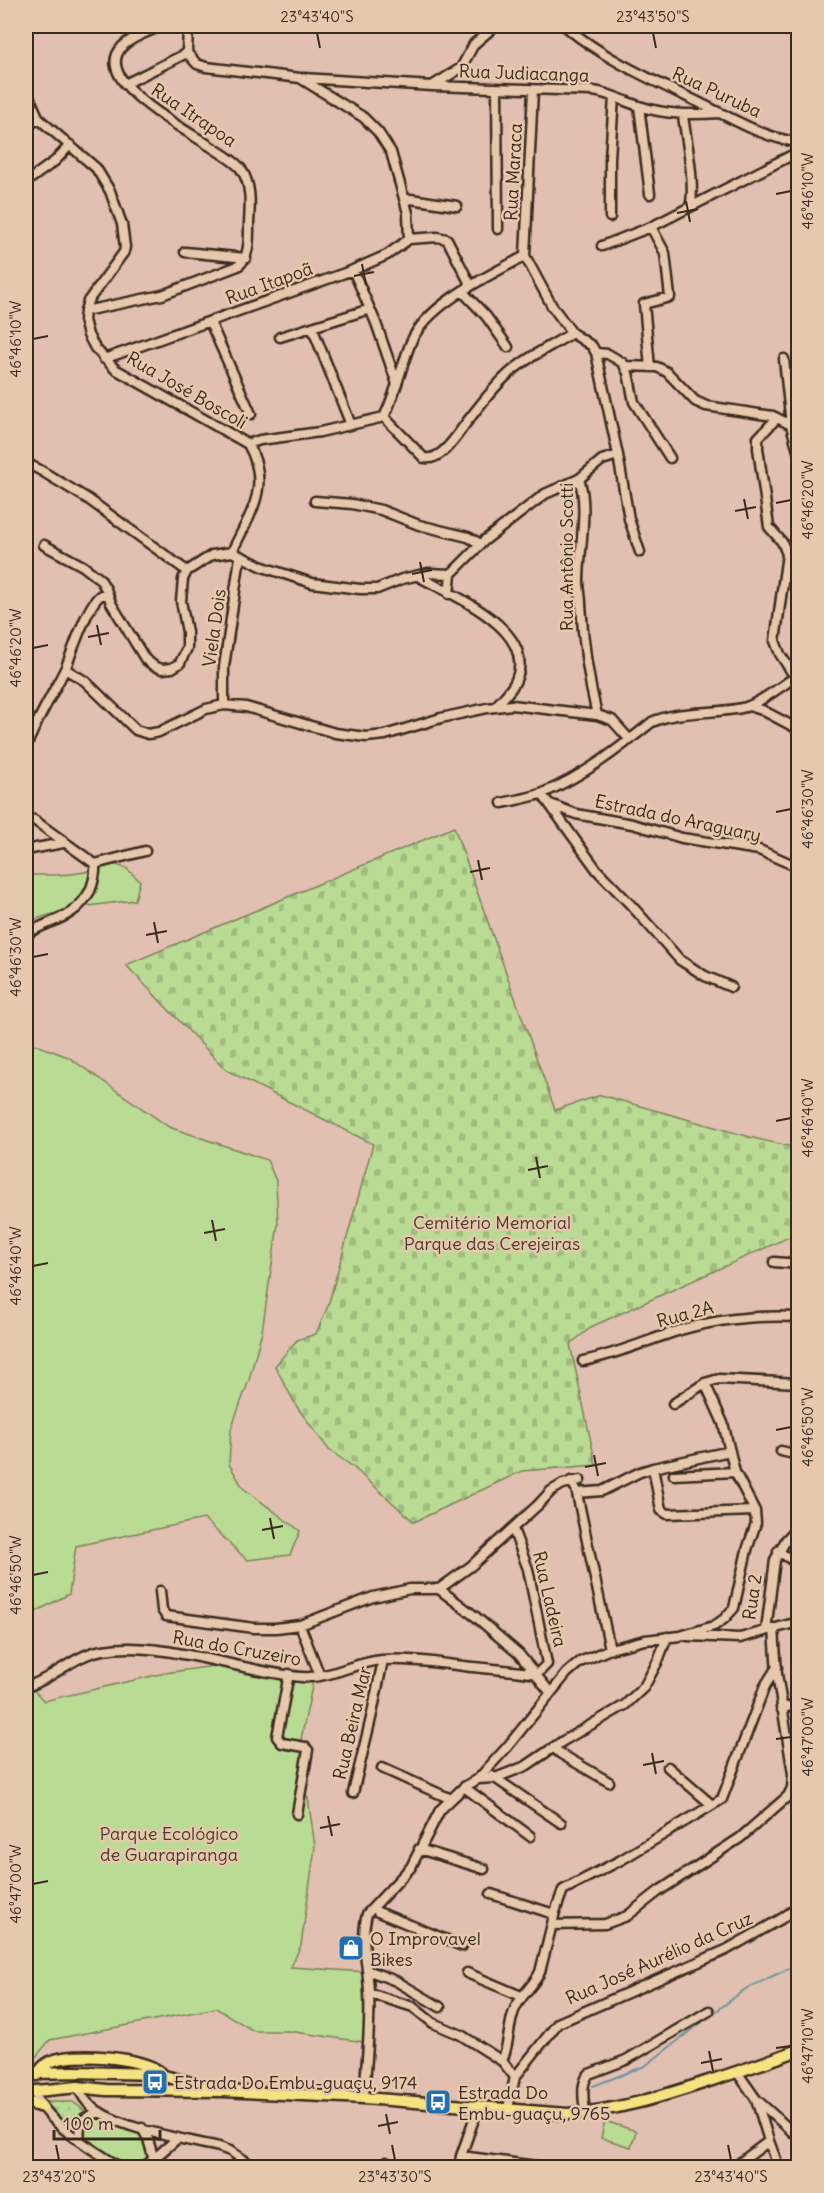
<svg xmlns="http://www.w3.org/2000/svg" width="824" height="2193" font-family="Delius,sans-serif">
<defs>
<pattern id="grass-dots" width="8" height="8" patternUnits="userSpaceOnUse" patternTransform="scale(1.5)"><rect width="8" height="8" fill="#badb94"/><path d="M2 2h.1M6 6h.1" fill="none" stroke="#a1bc7f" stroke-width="1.8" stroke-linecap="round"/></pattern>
<pattern id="cemetery-stones" width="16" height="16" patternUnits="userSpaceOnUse" patternTransform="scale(1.5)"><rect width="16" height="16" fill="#badb94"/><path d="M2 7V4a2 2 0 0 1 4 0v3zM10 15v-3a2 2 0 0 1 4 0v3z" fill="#a1bc7f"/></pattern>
</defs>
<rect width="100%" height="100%" fill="#e1c0b2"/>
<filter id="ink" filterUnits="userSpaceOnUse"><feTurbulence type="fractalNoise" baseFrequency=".0167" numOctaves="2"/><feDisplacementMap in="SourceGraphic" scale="12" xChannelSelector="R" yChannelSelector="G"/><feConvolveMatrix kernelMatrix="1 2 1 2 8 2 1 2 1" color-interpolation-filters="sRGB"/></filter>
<g filter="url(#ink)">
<path fill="url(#grass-dots)" stroke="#7a8259" stroke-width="1.5" d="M45,2102H73L85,2111L73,2118L71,2128Z"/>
<path fill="url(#cemetery-stones)" stroke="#7a8259" stroke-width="1.5" d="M454,827L555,1110L601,1095L757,1139L798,1148V1233L593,1326L570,1344L596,1465L522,1471L414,1522L352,1466L329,1450L297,1407L275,1366L297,1340L316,1334L328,1306L373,1144L226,1070L126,965Z"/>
<path fill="#badb94" stroke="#7a8259" stroke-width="1.5" d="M110,863L126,868L140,881L135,900L72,908L26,922V875C55,875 84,877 110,863Z
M26,1044H34L68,1057L169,1127L267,1160L276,1181L278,1224L262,1331L249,1380L231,1429L229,1464L243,1488L300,1531L290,1555L247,1560L204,1519L76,1546L69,1594L26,1617Z
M221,1665L314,1677L301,1739L304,1790L308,1798L315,1847L301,1945L291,1967L366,1972L368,2031L364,2042L288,2031H254L216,2008L50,2040L28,2066L26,2064V1682L44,1701L165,1673Z
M101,2114L139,2128L152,2158L142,2167H121L82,2142V2122Z
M605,2121L636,2131L631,2147L601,2138Z"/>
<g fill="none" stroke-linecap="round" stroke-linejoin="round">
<path stroke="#6e959c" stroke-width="2" d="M593,2086L645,2066L744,1990L798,1964"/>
<g stroke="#3b2a1e" stroke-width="13">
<path id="minor" d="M188,26L187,53L197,64L206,67L300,78L363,117L378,132L391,152L408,213L409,239
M565,26C605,60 657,82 704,105C733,119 766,139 798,142
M303,78L432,86L461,68L474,44L495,26
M125,84L187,53
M432,86L593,91C609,93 623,101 639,106C666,115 691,115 720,113
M497,89L498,229
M26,90L39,119L96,168L110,191L122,224L125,247L124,252L88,301L85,311L84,320L88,335L95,348L115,369L248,444C272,487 250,513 232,552
M639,106L650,194
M26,126L39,119
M26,182L55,161L70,145
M404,198L457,206
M690,207L798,152
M610,217V158L614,97
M602,246L651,227L690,207C696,186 686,138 683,116
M185,252L246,258
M525,256L533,90
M353,270L376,323L397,384
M463,292L486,316L508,347
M85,311L162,295L238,266C250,258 249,237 249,223C250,206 252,185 241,169C226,147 84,88 122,47C131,37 150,31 162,26
M210,322L251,414
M312,327L351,425
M280,337L370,309
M596,353L608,354L623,363L628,373L634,402L670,458
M104,359L353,270L387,255L409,239L437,237L447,239L471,286
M784,359L791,425L798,451
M625,366L657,367L667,372L695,401L706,406L773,416L791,425
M650,367L644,304L670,297L665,253L651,227
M384,417L424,458C443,462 459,431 470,418C483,401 497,383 513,370C531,355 553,345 572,333L592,346L596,353L618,455L629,519L640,552
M384,417C396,393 401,367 411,342C428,303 489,276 525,256L552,306L572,333
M777,418L758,438V448L769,527L782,542L787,554L775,641L780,654L795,677
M248,444L260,440L320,432L384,417
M26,463L40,470L88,499L187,571
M315,501L352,504L381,510L419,525L468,537L481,544
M44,545L83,566L100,579L106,589L111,603L145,659L154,666L162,669L172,668L180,663L187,648V632L181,601L183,579L187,571L212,555L232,552L263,567L312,583L360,589H377L402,579L428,573L451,574L485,540L545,494L579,479
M418,576C451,595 538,629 516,680C512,690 503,698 496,706
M449,594L451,574
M65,669L85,681L136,730L148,734L159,732L206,709L224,705L246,707L335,733L366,737L385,735L441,718L487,708L512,705L597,715L612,720L630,740
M224,705V667L240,557
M749,706L762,710L798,729
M597,715C588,678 583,642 581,604C581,596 579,589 579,581C579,552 589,505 579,479L602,460L618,455
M26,747C37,719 53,694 66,667C73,650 88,603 101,595H108
M542,794L597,870L630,904L680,960L705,976L731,987
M502,803C515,800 530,798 543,793C585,775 617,750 652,722C681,709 715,715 746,707C762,702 784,684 798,675
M550,804L576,814L632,824L682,838L759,850L798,867
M26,818L34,820L95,864
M26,850L63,843
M95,864L145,851
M26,934C51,919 74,920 90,891C94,881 96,874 95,864
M774,1262L798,1264
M583,1361C614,1355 641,1343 671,1333C711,1320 756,1315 798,1317
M673,1404L705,1383L719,1379L798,1383
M781,1451L798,1455
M653,1468L661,1510L667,1514L755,1511
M674,1475L735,1472
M571,1481L576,1489L610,1649
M577,1493L602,1491L640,1472L653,1468L730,1451
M778,1551L798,1564
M439,1589L476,1617L519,1654L550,1692
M160,1591L162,1610L166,1616L254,1628H276L300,1625L373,1597L410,1589H439L471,1566L538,1505L551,1491L563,1484L580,1480
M300,1625L320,1676
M766,1630L775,1560L786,1540L798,1527
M687,1636L740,1638L798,1622
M289,1674L277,1737L282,1743L305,1747L308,1750L297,1814
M26,1687C53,1679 75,1654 103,1650C164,1640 241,1672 302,1677C330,1679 354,1662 382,1660C409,1658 437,1663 464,1666C488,1669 513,1670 537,1674L547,1664L528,1569L513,1529
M781,1708L798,1705
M554,1748L561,1754L609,1782
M668,1767L712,1805
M382,1768L451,1799
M492,1776L561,1823
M478,1779L495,1778L526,1766L563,1741L625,1705L644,1687L658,1661L667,1637
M464,1787L530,1836
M353,1793L372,1714L383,1660
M419,1849L484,1869
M491,1894L554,1914
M378,1912L462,1946
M552,1925L605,1924L627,1916L659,1891L740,1838L788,1796L792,1788L793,1774L777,1674L774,1628
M367,1970L396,1981L440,2007
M467,1973L521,1996
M369,1993L413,2007L433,2023L461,2035L502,2061L515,2077
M502,2061C509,2046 508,2027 514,2011C520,1995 533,1987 540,1972L555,1912L563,1890L621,1860L722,1799L765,1686L777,1667
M737,2072L756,2099L769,2141L779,2168
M78,2087C81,2094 85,2101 91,2106C118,2129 184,2139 219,2147L230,2151L256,2168
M33,2090C48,2126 90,2147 121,2168
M364,2098C366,2063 371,2027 369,1992C368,1965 360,1940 367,1914L411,1867L440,1810L464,1787L478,1779L508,1746L567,1673L580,1662L610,1649L645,1640L680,1636L714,1626L724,1619L734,1608L747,1550L756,1523L755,1511L735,1472L723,1423L705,1383
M757,2100L798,2137
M508,2108L515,2077L558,2023L726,1950L781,1919L798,1907
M585,2113C584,2100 580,2084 589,2074L626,2060L709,2011
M142,2128L148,2139L156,2168
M80,2141C78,2121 81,2118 100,2112
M461,2156L552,2168
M143,2168L178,2138
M385,2168L386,2162
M459,2168L461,2156L479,2105
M733,2168L769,2141"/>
</g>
<g stroke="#3b2a1e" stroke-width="15">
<path id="major" d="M37,2075C40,2070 44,2065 50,2062C73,2051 142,2057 161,2073
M26,2076L38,2073L74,2072L157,2074L206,2087
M26,2092L78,2087L106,2090L223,2091L364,2098L567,2114C616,2111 660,2097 706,2082C737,2072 768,2062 798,2050
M26,2102L42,2107"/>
</g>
<use href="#minor" stroke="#e6c8ad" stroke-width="8"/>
<use href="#major" stroke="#f5e382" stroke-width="10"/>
</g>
</g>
<path fill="none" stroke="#3b2a1e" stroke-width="2" d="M317,33L320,48M653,33L656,48M776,194L791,191M686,201L690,222M677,213L698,209M362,264L366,285M354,276L374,272M33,339L48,336M744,499L748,519M776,503L791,500M735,511L756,507M420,562L424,582M412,574L432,570M97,625L101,645M88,637L109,633M33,648L48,645M776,812L791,809M478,860L482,880M470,872L490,868M154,922L158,943M146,935L167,931M33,957L48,954M776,1121L791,1118M536,1157L540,1178M528,1170L548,1166M212,1220L216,1241M204,1233L225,1229M33,1266L48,1263M776,1430L791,1427M594,1455L598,1476M585,1467L606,1463M270,1518L274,1539M262,1530L283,1526M33,1575L48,1572M776,1739L791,1737M652,1753L656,1774M643,1765L664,1761M328,1816L332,1836M320,1828L340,1824M33,1884L48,1881M776,2048L791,2046M709,2051L713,2071M701,2063L722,2059M386,2114L390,2134M378,2126L398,2122M56,2145L59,2160M392,2145L395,2160M728,2145L731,2160"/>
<defs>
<g id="shop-square" transform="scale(1.35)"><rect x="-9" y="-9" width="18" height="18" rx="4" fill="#1f6fb2" stroke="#e6c8ad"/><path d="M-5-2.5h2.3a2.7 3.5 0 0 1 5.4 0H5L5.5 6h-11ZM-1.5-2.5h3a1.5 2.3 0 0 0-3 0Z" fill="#fff"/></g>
<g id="bus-square" transform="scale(1.35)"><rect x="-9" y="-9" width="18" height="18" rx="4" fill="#1f6fb2" stroke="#e6c8ad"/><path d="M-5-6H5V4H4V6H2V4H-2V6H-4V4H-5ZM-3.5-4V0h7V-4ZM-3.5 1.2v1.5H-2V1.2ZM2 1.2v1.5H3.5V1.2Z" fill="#fff"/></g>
</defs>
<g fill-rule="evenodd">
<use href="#shop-square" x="351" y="1948"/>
<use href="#bus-square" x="155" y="2082"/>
<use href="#bus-square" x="438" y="2102"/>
</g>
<g text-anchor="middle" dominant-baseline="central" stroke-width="5" stroke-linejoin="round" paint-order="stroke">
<g font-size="18" fill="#3b2a1e" stroke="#e6c8ad">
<text transform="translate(524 73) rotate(2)">Rua Judiacanga</text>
<text transform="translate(717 92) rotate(25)">Rua Puruba</text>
<text transform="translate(194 115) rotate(34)">Rua Itrapoa</text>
<text transform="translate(513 172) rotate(-87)">Rua Maraca</text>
<text transform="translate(269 283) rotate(-20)">Rua Itapoã</text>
<text transform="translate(187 390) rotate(30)">Rua José Boscoli</text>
<text transform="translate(566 557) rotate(-90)">Rua Antônio Scotti</text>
<text transform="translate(214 628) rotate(-82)">Viela Dois</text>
<text transform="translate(678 818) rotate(12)">Estrada do Araguary</text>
<text transform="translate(685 1314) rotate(-15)">Rua 2A</text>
<text transform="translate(752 1597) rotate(-82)">Rua 2</text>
<text transform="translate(550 1599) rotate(77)">Rua Ladeira</text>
<text transform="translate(237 1648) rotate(10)">Rua do Cruzeiro</text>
<text transform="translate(352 1723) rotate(-77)">Rua Beira Mar</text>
<text transform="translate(659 1958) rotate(-24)">Rua José Aurélio da Cruz</text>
</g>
<g font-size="18" fill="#483c2a" stroke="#e6c8ad">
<text x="492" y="1222">Cemitério Memorial<tspan x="492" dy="21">Parque das Cerejeiras</tspan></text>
<text x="169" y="1833">Parque Ecológico<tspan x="169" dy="21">de Guarapiranga</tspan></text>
</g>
<g font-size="18" fill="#3b2a1e" stroke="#e6c8ad" text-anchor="start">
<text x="370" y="1938">O Improvavel<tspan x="370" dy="21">Bikes</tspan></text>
<text x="174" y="2082">Estrada Do Embu-guaçu, 9174</text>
<text x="458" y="2092">Estrada Do<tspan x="458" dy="21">Embu-guaçu, 9765</tspan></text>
</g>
</g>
<rect width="824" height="2193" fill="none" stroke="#e6c8ad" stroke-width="66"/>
<path d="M54 2130v9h106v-9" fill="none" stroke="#3b2a1e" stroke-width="3"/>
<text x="63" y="2130" font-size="18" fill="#3b2a1e" stroke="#e6c8ad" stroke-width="4.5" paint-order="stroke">100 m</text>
<rect x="33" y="33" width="758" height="2127" fill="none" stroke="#3b2a1e" stroke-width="2"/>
<g font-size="15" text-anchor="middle" fill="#3b2a1e">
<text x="317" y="22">23°43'40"S</text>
<text x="653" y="22">23°43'50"S</text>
<text transform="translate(808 191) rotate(-90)" y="5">46°46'10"W</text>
<text transform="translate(16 339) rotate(-90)" y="5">46°46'10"W</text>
<text transform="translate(808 500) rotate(-90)" y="5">46°46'20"W</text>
<text transform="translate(16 648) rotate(-90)" y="5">46°46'20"W</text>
<text transform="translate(808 809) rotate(-90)" y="5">46°46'30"W</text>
<text transform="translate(16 957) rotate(-90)" y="5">46°46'30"W</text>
<text transform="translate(808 1118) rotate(-90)" y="5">46°46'40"W</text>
<text transform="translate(16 1266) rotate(-90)" y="5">46°46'40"W</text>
<text transform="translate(808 1427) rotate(-90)" y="5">46°46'50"W</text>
<text transform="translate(16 1575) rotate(-90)" y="5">46°46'50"W</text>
<text transform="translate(808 1737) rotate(-90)" y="5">46°47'00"W</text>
<text transform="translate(16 1884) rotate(-90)" y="5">46°47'00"W</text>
<text transform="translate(808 2046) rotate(-90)" y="5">46°47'10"W</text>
<text x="59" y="2182">23°43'20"S</text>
<text x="395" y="2182">23°43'30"S</text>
<text x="731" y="2182">23°43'40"S</text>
</g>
</svg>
